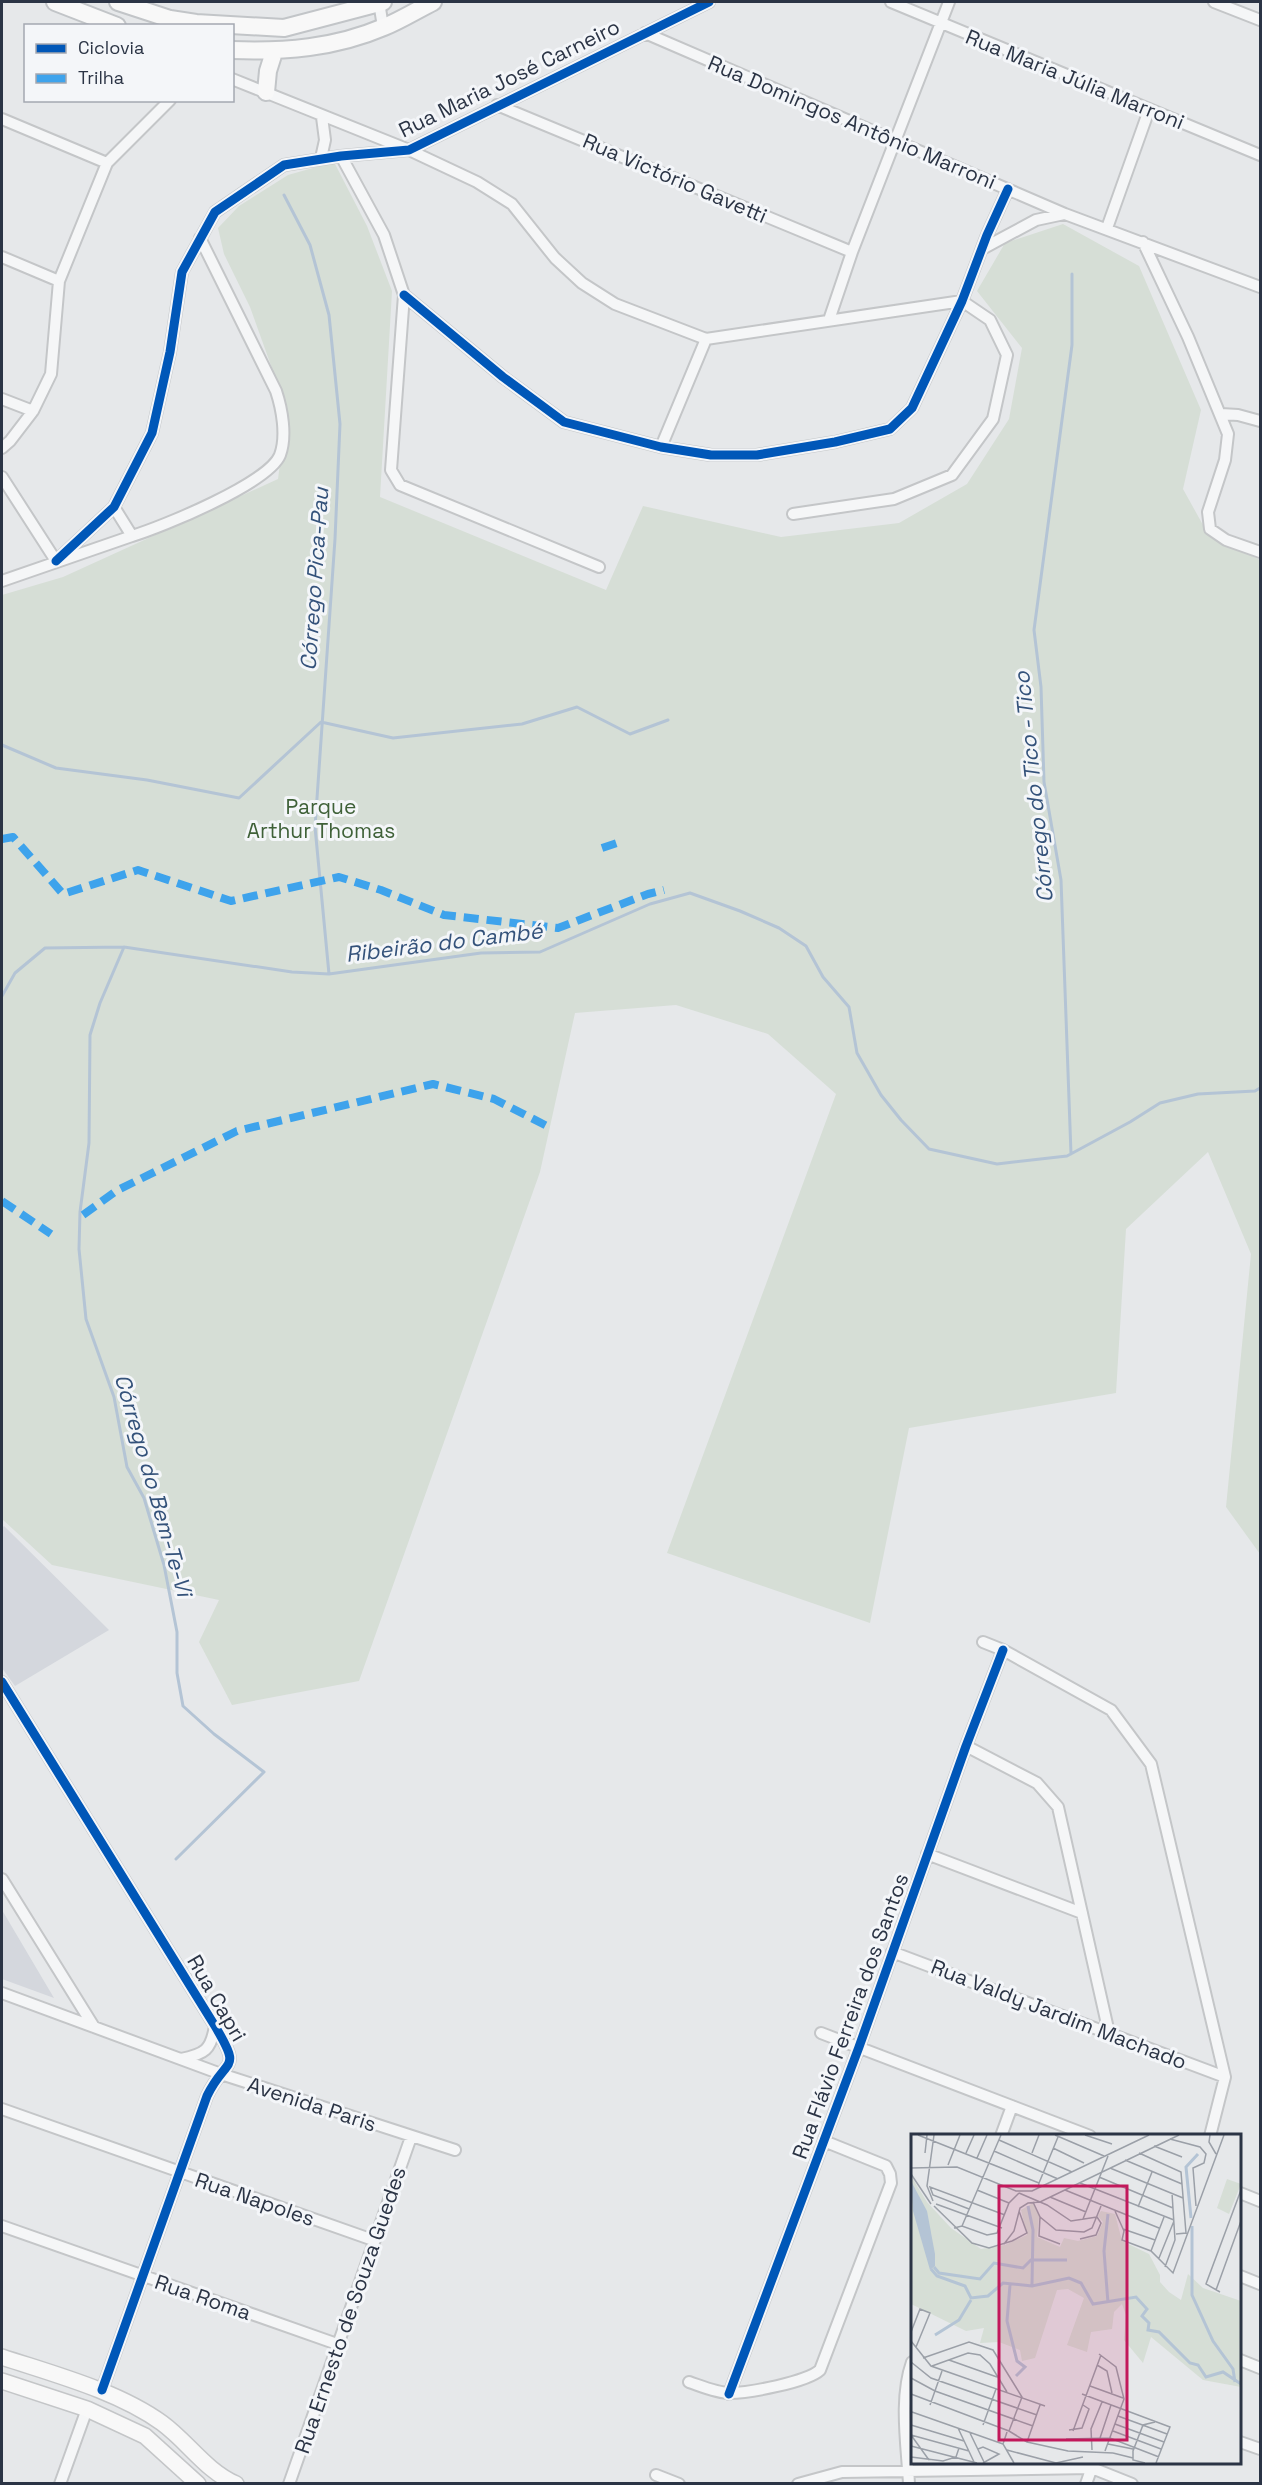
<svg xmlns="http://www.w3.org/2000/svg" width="1262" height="2485" font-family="'Space Grotesk',sans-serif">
<rect width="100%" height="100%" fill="#e6e8ea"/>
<path fill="#d4d7dd" d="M4,1526L109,1630L15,1686L2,1668V1528Z
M2,1910L54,1998L2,1979Z"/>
<path fill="#d6ded6" d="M334,162L367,226L392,291L380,497L606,590L643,506L781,537L899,523L967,484L1009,419L1022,348L977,291L1005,243L1063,224L1139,266L1201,410L1183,489L1208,534L1260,560V1554L1226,1507L1251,1254L1208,1152L1126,1229L1116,1393L909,1428L870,1623L667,1553L836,1094L768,1034L676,1005L575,1013L540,1172L359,1681L232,1705L199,1642L219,1600L52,1565L2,1519V595L63,577L278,479L287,410L250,307L224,254L218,228L239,206L288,175Z"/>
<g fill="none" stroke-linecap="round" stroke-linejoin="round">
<path stroke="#b4c4d5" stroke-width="3" d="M284,195L310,245L329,315L340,424L335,539L315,827L329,974
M2,745L56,768L147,780L239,798L321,722L393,738L522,724L577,707L630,734L668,720
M124,947L100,1003L90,1035L89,1143L80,1212L79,1249L86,1319L114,1397L127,1467L144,1498L164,1565L177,1632V1673L183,1706L214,1734L264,1772L176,1859
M2,996L15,973L45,948L124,947L292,972L329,974L481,953L540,952L650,904L690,893L740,911L779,928L806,946L823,977L849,1007L857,1053L881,1095L901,1120L929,1149L997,1164L1067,1156L1130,1122L1160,1103L1198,1094L1255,1091L1260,1088
M1071,1154L1061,880L1044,782L1041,687L1034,630L1072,345V274"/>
<g stroke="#c4c6c8" stroke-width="14">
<path id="minor" d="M379,2L383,27
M891,2L1260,155
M1214,2L1260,20
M645,33L1065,214L1260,287
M232,79L409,150L477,182L512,204L555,258L582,283L615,304L706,339L962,301
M497,105L852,252
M2,119L107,163
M341,156L384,235L404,295L391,470L400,485L599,567
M321,158L325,140L322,117
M1107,228L1149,110
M1143,242L1188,337L1228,434L1225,460L1208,512L1210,529L1226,540L1260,552
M982,249L1036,220L1064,214
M2,257L59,281
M404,295L503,377L564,422L661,447L711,455H757L835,442L890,429L912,408L962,301L987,235L1008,189
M829,320L852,252L949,2
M2,399L33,411
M1221,414L1238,415L1260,421
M661,447L706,339
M2,448L10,441L33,411L51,374L59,281L107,163L170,100
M2,477L56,561
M114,507L132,536C162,527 269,483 280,455C287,436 282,409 276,391L200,238
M793,514L894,499L952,475L993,419L1007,355L990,320L962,301
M56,561L114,507L152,433L170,352L182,272L215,212L284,165L341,156L409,150L709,2
M2,581L132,536
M983,1642L1003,1650L1111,1710L1151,1764L1225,2077L1210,2136
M2,1682L215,2026C243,2073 226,2056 207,2096L102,2390
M966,1746L1037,1783L1058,1807L1109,2033
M927,1854L1082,1913
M2,1879L94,2027
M892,1952L1225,2077
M2,1993L221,2074L455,2150
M821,2033L1090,2136
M181,2059C205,2054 211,2050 215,2026
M2,2109L373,2240
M1001,2136L1012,2106
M1240,2193L1260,2201
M2,2226L337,2344
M1240,2276L1260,2284
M1240,2360L1260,2368
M689,2382C701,2386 717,2393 730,2393C749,2393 807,2382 820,2370L891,2183L890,2174L886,2166L824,2141
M729,2394L859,2047L966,1746L1003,1650
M1240,2442L1260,2449
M656,2475L679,2484
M60,2484L87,2409
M289,2484L411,2137
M798,2484L842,2472L1092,2468L1132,2484
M909,2484C907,2445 899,2399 912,2362
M1086,2484L1093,2464"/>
</g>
<g stroke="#c4c6c8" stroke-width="18">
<path id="secondary" d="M2,2357C53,2374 118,2391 162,2423C188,2442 206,2471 236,2484
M2,2381L87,2409L145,2436L198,2484"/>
</g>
<g stroke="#c2c5c8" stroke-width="20">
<path id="primary" d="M55,2L117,26
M118,2L170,19L196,23L284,28L383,2
M232,50C284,52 335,48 384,27C401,20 417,10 433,2
M266,92L268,71L274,52"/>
</g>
<use href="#minor" stroke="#f5f6f7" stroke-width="10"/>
<use href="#secondary" stroke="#f8f8f8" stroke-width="15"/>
<use href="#primary" stroke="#f8f8f8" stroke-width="16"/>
<path stroke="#3ea3ec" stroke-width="8" stroke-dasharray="15 8" stroke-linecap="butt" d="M2,839L13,837L63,894L138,870L231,901L339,877L381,890L444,915L558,928L648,894L664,890
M602,848L623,841
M2,1201L51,1234
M83,1215L116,1191L237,1131L433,1084L494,1099L549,1127"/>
<g stroke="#f4f6f9" stroke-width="13">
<path id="cycleway" d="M404,295L503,377L564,422L661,447L711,455H757L835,442L890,429L912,408L962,301L987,235L1008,189
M56,561L114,507L152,433L170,352L182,272L215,212L284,165L341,156L409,150L709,2
M2,1682L215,2026C243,2073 226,2056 207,2096L102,2390
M729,2394L859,2047L966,1746L1003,1650"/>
</g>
<use href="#cycleway" stroke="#0057b8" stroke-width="9"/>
</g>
<g text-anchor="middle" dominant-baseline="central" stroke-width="6" stroke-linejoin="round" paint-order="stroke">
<g font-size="21" fill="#2b3445" stroke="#f4f6f9">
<text transform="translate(509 78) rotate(-26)">Rua Maria José Carneiro</text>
<text transform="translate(1075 79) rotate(22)">Rua Maria Júlia Marroni</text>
<text transform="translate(852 122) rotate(23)">Rua Domingos Antônio Marroni</text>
<text transform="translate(675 178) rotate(23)">Rua Victório Gavetti</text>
<text transform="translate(217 1998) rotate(60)">Rua Capri</text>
<text transform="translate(1059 2014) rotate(21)">Rua Valdy Jardim Machado</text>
<text transform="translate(850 2016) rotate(-70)">Rua Flávio Ferreira dos Santos</text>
<text transform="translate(312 2104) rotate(18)">Avenida Paris</text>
<text transform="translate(255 2199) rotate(19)">Rua Napoles</text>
<text transform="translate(203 2297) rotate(19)">Rua Roma</text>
<text transform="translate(350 2310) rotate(-71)">Rua Ernesto de Souza Guedes</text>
</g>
<g font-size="21" fill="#3f6138" stroke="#f4f6f9">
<text x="321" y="806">Parque<tspan x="321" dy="24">Arthur Thomas</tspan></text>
</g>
<g font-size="22" font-style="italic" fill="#34527a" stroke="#f4f6f9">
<text transform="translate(314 579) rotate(-86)">Córrego Pica-Pau</text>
<text transform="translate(1033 787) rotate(-96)">Córrego do Tico - Tico</text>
<text transform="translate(444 942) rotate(-7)">Ribeirão do Cambé</text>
<text transform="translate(154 1485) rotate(74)">Córrego do Bem-Te-Vi</text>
</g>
</g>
<g transform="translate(911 2134)">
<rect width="330" height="330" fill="#e6e8ea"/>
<path d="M0,42L16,68L40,94L70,115L94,111L116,101L110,76L122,69L128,82L126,103L149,113L153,104L167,107L186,102L192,88L187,82L190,77L204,80L211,107L238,120L249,141V148L258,158L270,166L277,140L292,154L330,167V253L292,246L240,203L232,229L213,206L215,181L211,170L203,178L201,195L180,198L176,218L156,211L173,164L157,155L146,156L124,224L111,227L109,216L88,208L69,209L73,194L55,197L0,170ZM316,45L330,50L318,80L306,74Z" fill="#d6ded6"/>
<path d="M0,47L16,77L24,120V132L19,136L2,77Z" fill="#b4c4d5"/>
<path fill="none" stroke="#b4c4d5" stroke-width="3" d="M117,72L122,96L121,151M280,84L275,33L287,20M281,92V161L302,207L322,235L324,248M23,133L28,139L69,145L83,129L112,134L120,126H156M20,135L26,142L54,152L60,164L77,162L92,149L121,152L158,144L170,149L182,170L225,163L236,175L231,182L238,189L237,196L248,198L279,229L287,231L295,243L312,238L330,250M99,151L96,187L106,227L114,233L105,242M197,169L193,117L197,80M24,201L48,186L60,166"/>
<path fill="none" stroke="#9ba0a8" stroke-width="1.5" d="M7,1L128,49L127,54M144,1L193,22M174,1L201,10M299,1L298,8L305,20M259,5L289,13L295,20L293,29L282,34L285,72M88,6L161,38M243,12L271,23M142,14L173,29M83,17L147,45M14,19L16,1M55,19L63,1M121,19L128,1M228,19L270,38L275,99L265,100M66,24L76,1M214,26L271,50M37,31L49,1M0,34L46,33L105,57H121L238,1M199,34L272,64M0,40L20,70M188,43L262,74M128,49L147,3M169,49L263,86M66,56L98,69M154,56L248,94M108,59L136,71L160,87L186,83M139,63L175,78M22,67L16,52L23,1M122,68L129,83L128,102L149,110M25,70L91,94M23,72L61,109L78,114L101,107M227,73L241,38M58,75L22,61L19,53L94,81M204,77L213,97L211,106L240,117L262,139L313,1M129,83L145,96L173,98L181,94L190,72M172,85L197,22M51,92L90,1M43,94L51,92L76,101L86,99L98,69L108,59M212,95L244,106M169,105L185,101L190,89L186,83M101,107L116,99L108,77M93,110L103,97L109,74L117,69L129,68L268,1M240,117L253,83M248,124L263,87M254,133L264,106L261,59M305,156L330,87M309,158L295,150L330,56M0,198L9,175L19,179L5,213M0,207L20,232L134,272M188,220L205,233L213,265L194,317M12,224L58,208L82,216L111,263L98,297M38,226L86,243M0,228L20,244L126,281M186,231L196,237L201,259M21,232L57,219L69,221L79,230L96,258M0,244L24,257L122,292M179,252L212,264M0,260L98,297L116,308L157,317L202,319M171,260L259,293L245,329M19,271L31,237M1,278L92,310M207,282L256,300M204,290L253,308M0,291L53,307M72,291L85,255M47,294L63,328M158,296L171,294L178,275L172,271M162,297L190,221M202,297L250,315M96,298L92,310L103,329M59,299L73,328M0,301L58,317M0,301L18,326M189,304L200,271M155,305L199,304L248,323M116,308L129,271M197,310L222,315M0,312L66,329M67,315L72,313L88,320L72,329M96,316L145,329L172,323M181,316L180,295L191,268M202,319L222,324M0,323L32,327L45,323L48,314M234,329L222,326V317L232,291L244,288"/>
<path fill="#c2185b" fill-opacity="0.15" stroke="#c2185b" stroke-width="3" d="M88,52H216V306H88Z"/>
<rect width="330" height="330" fill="none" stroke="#2b3445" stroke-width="3"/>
</g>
<rect width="1262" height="2485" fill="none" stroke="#2b3445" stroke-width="6"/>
<rect x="24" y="24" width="210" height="78" fill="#f4f6f9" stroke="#a4a8b1" stroke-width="1.5"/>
<rect x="36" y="44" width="30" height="9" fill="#0057b8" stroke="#a4a8b1" stroke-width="1.5"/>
<text x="78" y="54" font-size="18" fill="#2b3445">Ciclovia</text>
<rect x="36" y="74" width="30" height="9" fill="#3ea3ec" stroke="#a4a8b1" stroke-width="1.5"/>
<text x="78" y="84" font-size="18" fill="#2b3445">Trilha</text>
</svg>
